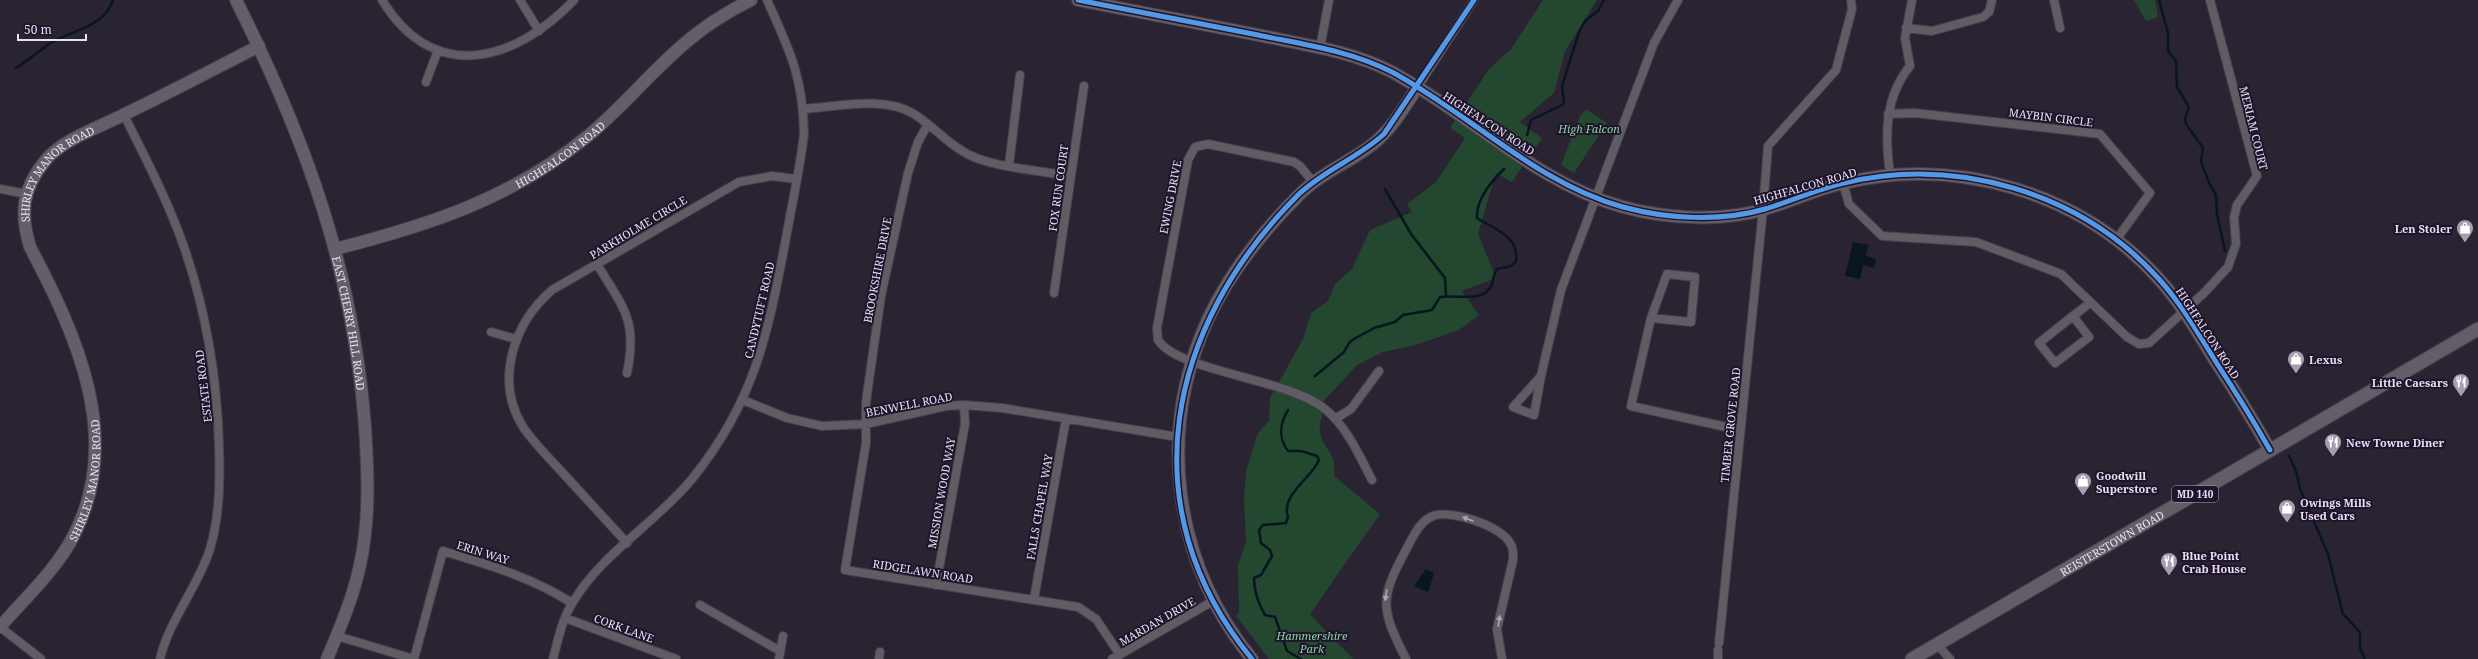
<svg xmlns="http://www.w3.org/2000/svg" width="2478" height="659" font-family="'Noto Serif',serif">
<rect width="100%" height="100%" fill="#2a2331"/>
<path fill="#23472f" d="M1543,0H1597L1565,51L1554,93L1520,122L1542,138L1512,182L1496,173L1478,234L1496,278L1462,291L1479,315L1459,330L1416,345L1383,352L1357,365L1321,404C1326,414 1318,422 1320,432C1323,450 1337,451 1334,476L1380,514L1310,614L1353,659H1269L1236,616L1239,612L1238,565L1246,542L1244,498L1246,472L1257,435L1269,420L1270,398L1303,339L1311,313L1328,301L1335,284L1352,269L1370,230L1412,212L1407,204L1436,182L1465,138L1450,128L1489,69L1511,49Z
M2134,0H2155L2158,17L2146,21Z
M1586,109L1607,123L1574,173L1561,165L1580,116Z"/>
<path fill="#071621" d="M1853,242L1868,245L1866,256L1876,259L1874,268L1863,265L1860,279L1845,276Z
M1426,569L1434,573L1428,592L1414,586Z"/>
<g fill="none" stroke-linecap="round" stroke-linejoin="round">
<path stroke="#071621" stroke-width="2.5" d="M2159,0L2168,33V51L2176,61L2177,87L2189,107L2185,118L2186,124L2203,148L2201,162L2210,185L2216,195L2217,214L2225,251
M16,68C27,61 38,52 49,44C72,29 103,29 113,0
M1527,135L1531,120L1564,104L1562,86L1579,32L1585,21L1598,11L1604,0
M1385,189L1411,234L1445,278L1446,295
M1315,376L1344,352L1349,343L1354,339L1374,328L1395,322L1403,315L1432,310L1440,297C1456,294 1485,304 1492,284C1494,278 1493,274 1497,269L1511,266L1516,262C1520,236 1494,229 1477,218C1476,199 1491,182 1504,169
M1288,410C1280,423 1278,438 1288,451H1301L1317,456L1319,460C1312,478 1280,495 1288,517L1286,523L1263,525L1259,530L1261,543L1270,550L1272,556L1261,575L1254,578C1254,592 1258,602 1265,615L1275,617L1287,651L1301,659
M2289,456L2296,471L2300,489L2328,554L2343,614L2360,632V648L2365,659"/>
<g stroke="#453e4b" stroke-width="10">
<path id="street" d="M382,0C434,85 515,62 574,0
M520,0L539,31
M2054,0L2060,28
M1906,28L1932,31L1983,17L1989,12L1992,0
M1320,48L1329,0
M426,82L438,50
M1417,88L1474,0
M803,109C837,107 883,95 914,114C936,128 951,148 976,158C1003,168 1041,171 1071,176
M1888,114L1915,113L2100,134L2150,193L2116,240
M124,115C146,159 169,203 185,250C206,312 217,378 219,444C220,479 220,515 210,549C198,587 169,620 160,659
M928,124L918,142L908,173L881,296L866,402V443L845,570L1078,607L1096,619L1120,655
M1009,165L1020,75
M1890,175C1885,136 1884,98 1910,66L1905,38L1912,0
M1313,182L1300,166L1294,162L1208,144L1195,147L1188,160L1157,328L1158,340C1179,372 1287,378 1325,409C1347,427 1359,455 1372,480
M1843,183L1849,204L1882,236L1976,242L2061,274L2127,337L2139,344L2149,343L2204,293L2228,267L2236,244L2234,217L2237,205L2257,176L2210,0
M0,189L27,194
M597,264C623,308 638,319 627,373
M1054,293L1084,86
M2073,316L2039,343L2055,363L2089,337L2073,316L2090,303
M1651,318L1691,322L1695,277L1667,274L1651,318L1631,406L1740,430
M491,332L516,339
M1541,376L1534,415L1513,407L1541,376L1561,290L1654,43L1678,0
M743,400L787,418L822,426L866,424L946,406L964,405L1002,408L1178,437
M1335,419L1351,409L1379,371
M627,543C605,519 583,495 561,471C548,457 534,443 523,427C494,380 514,323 552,290L739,182L772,176L796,179
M936,585L965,424L964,405
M1034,599L1066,419
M700,605L780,651
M565,618L676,659
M0,627L41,659
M337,636L414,659
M1719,643L1763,209L1768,146L1836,70L1852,9L1851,0
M1937,644L1950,659
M414,659L443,551C489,565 531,577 572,603
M553,659C558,640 562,619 573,602C602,553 656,523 692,479C755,401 768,334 786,238C792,204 800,169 804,134C803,77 790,51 767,0
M779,659L783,636
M879,659L880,652
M1112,659L1213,601
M1406,659C1379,606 1380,598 1408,546C1414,535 1420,521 1433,516C1451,509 1501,526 1510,543C1514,548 1513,554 1513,560L1497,629L1502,659
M1718,659V650"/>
</g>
<g stroke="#453e4b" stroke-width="14">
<g id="secondary">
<path id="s1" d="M236,0C306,140 353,269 365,427C368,473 370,519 360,565C353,598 340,628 327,659"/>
<path d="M1078,0C1136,11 1195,23 1253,34C1300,44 1349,50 1392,72C1470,114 1536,183 1623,207C1667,219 1721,222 1765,209C1792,201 1817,189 1844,183C1956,156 2080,192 2158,278C2181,303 2198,333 2216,362C2235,391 2253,420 2270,450"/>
<path id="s2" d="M335,249C430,225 513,198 589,135C625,105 654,68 690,39C708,24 729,11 751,0"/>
<path id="s3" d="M0,627C25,598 57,569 74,535C124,438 76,334 30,247C20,214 22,189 45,161C63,139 98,128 123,115C169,93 214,69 259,46"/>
<path d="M1252,659C1173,562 1156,431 1209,317C1230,273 1264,230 1298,196C1320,173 1349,163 1373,144C1392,129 1404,107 1417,88"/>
</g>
</g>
<g stroke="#453e4b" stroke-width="15">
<g id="primary">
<path id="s4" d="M1912,659L2478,329"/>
</g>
</g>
<use href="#street" stroke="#605c63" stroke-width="8"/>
<use href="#secondary" stroke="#635e68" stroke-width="12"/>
<use href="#primary" stroke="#625d67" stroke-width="13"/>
<g stroke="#20142d" stroke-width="8">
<path id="cycleway" d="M1078,0C1136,11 1195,23 1253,34C1300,44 1349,50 1392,72C1470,114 1536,183 1623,207C1667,219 1721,222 1765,209C1792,201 1817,189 1844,183C1956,156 2080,192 2158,278C2181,303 2198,333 2216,362C2235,391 2253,420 2270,450
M1252,659C1128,508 1167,326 1298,195C1324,170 1358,158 1384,134L1474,0"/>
</g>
<use href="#cycleway" stroke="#5399e6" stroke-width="5"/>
</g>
<defs><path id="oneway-solid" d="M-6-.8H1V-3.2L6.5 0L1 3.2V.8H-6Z"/></defs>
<g fill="#aba5b1">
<use href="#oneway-solid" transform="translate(1468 519) rotate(-159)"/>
<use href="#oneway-solid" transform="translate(1386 595) rotate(99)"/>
<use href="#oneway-solid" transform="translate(1499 621) rotate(-81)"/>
</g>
<defs>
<g id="shop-pin" transform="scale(0.9)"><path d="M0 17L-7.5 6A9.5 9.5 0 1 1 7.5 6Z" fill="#a69eae" stroke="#20142d"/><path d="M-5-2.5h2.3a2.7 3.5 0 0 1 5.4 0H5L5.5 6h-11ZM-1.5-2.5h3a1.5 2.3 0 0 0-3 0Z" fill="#fff"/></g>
<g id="restaurant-pin" transform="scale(0.9)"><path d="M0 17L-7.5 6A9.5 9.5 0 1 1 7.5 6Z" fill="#a69eae" stroke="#20142d"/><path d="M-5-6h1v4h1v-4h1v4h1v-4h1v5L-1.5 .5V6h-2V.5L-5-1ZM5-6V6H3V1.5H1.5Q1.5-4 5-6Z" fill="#fff"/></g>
</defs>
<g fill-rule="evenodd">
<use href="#shop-pin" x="2465" y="228"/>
<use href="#shop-pin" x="2296" y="359"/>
<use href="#restaurant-pin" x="2461" y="382"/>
<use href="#restaurant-pin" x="2333" y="442"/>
<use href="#shop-pin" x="2083" y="481"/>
<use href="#shop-pin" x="2287" y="508"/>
<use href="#restaurant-pin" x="2169" y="561"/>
</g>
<g text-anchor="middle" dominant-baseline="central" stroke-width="4" stroke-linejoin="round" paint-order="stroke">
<rect fill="#20142d" stroke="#aca3b6" stroke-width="1" x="2172" y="486" width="46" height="16" rx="3"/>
<g font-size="10" font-weight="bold" fill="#e8e0f1">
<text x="2195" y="494">MD 140</text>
</g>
<g font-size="11" fill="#e8e0f1" stroke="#20142d">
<text transform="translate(2051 117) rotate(7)">MAYBIN CIRCLE</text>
<text transform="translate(1489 123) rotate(33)">HIGHFALCON ROAD</text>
<text transform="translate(2254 128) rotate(76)">MERIAM COURT</text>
<text stroke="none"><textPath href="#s2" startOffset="246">HIGHFALCON ROAD</textPath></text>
<text stroke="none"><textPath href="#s3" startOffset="510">SHIRLEY MANOR ROAD</textPath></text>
<text transform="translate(1805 186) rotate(-16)">HIGHFALCON ROAD</text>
<text transform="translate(1058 188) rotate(-82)">FOX RUN COURT</text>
<text transform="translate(1170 197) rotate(-79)">EWING DRIVE</text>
<text transform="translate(638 227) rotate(-31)">PARKHOLME CIRCLE</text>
<text transform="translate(877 270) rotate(-79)">BROOKSHIRE DRIVE</text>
<text transform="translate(759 310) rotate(-77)">CANDYTUFT ROAD</text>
<text stroke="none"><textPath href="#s1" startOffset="344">EAST CHERRY HILL ROAD</textPath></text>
<text transform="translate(2208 333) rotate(57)">HIGHFALCON ROAD</text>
<text transform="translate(203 386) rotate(-97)">ESTATE ROAD</text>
<text transform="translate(909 404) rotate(-11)">BENWELL ROAD</text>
<text transform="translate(1730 425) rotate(-84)">TIMBER GROVE ROAD</text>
<text stroke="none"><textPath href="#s3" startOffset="175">SHIRLEY MANOR ROAD</textPath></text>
<text transform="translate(941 493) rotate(-80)">MISSION WOOD WAY</text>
<text transform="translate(1039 507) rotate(-80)">FALLS CHAPEL WAY</text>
<text stroke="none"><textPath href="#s4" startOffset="231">REISTERSTOWN ROAD</textPath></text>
<text transform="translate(483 552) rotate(17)">ERIN WAY</text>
<text transform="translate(923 571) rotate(9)">RIDGELAWN ROAD</text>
<text transform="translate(1157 621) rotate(-30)">MARDAN DRIVE</text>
<text transform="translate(624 628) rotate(20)">CORK LANE</text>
</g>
<g font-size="11" font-style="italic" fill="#86d59c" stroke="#20142d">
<text x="1589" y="128">High Falcon</text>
<text x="1312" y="635">Hammershire<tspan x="1312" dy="13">Park</tspan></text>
</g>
<g font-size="11" font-weight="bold" fill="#e8e0f1" stroke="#20142d" text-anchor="start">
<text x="2452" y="228" text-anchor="end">Len Stoler</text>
<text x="2309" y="359">Lexus</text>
<text x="2448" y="382" text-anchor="end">Little Caesars</text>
<text x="2346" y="442">New Towne Diner</text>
<text x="2096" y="475">Goodwill<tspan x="2096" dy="13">Superstore</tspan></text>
<text x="2300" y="502">Owings Mills<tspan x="2300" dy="13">Used Cars</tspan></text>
<text x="2182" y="555">Blue Point<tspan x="2182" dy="13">Crab House</tspan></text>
</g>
</g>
<path d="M18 34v6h68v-6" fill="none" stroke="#e8e0f1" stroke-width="2"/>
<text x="24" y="34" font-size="12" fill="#e8e0f1" stroke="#20142d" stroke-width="3" paint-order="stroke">50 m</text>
</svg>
